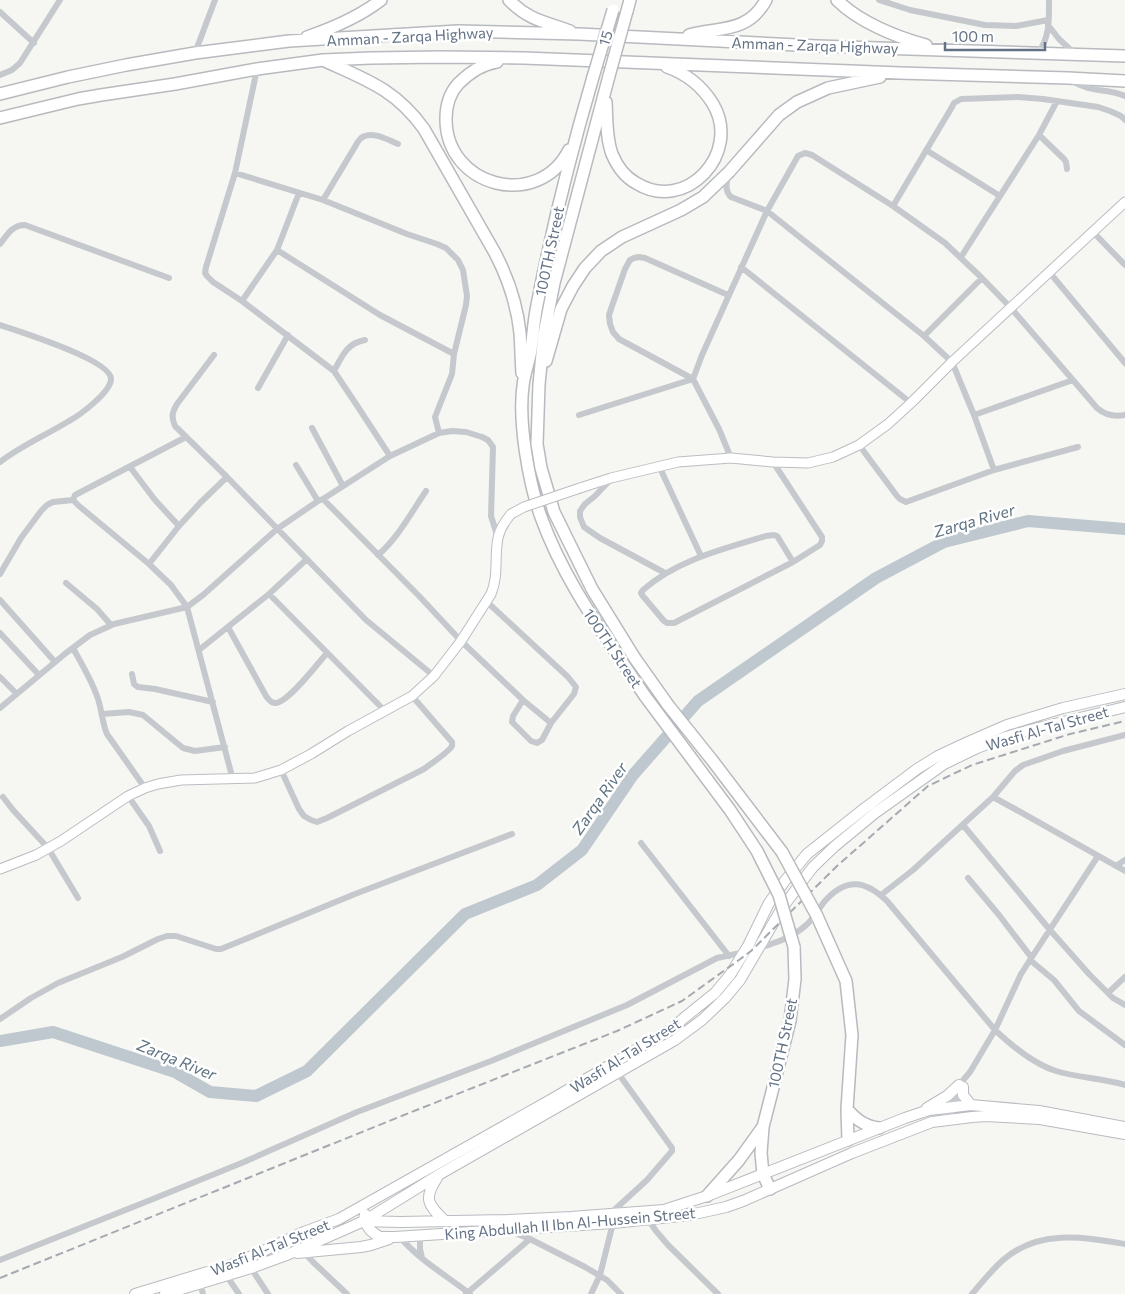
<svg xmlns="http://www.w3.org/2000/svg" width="1125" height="1294" font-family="Commissioner,sans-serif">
<rect width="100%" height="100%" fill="#f6f6f2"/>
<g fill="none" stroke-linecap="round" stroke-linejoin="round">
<path stroke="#bec8ce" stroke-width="12" d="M0,1041L53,1032L175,1072L210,1092L256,1096L307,1071L465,914L537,885L582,850L633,775L698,701L876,578L944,542L1028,521L1125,529"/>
<g stroke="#babdc2" stroke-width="11">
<path id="secondary" d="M580,488L611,478L678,462L731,458L773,462L808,463L833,457L859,445L888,424L911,403L952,362L1125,202
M0,869L36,855L61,841L128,796L145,788L158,784L181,780L255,778L281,770L311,754L348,731L412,696L434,676L461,641L491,594C499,575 494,557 498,538C500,529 505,521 511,514"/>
</g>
<g stroke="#b8bbc0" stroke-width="12">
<path id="primary" d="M963,1087V1095L971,1105
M927,1108L947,1096L959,1085
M437,1178C423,1199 428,1205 445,1221
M365,1214L364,1221L370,1230L375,1234L380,1237H395L613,1223L690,1215L726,1207L743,1201L852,1153L932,1122L972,1117L986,1116L1040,1119L1125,1134
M363,1221L400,1222L507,1220L571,1217L664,1210L707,1196L905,1118L929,1110L971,1105L1039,1111L1125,1127
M297,1253L361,1247L371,1245L389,1239
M135,1294L237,1263L304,1232L339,1219L552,1099L670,1030L684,1018L715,993L730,975L748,946L769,903L784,882L807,854L865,808L917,769L938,756L968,742L1007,725L1063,708L1125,694
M165,1294L251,1268L289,1254L364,1221L440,1174L675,1040L702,1020L725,998L740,980L782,908L813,867L835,846L875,813L944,764L977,748L1006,737L1030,730L1125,707"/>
</g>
<g stroke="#b7babe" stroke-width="14">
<path id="highway" d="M509,0C528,20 546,22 570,31
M837,0C859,22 896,37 926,45
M627,11L630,0
M689,35C720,27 748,33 766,0
M307,37C333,28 359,17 381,0
M325,61C367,80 396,90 424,129L495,253C508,278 517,304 520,333C521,346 521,359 522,373
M497,62C482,64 469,73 458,84C449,94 446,106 446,119C446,187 538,211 569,150
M609,76L554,283L544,334L539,384L537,444L541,468L554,512L592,589L634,657
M593,77C571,152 552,228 537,305C534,319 533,335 531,350C529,362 524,374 523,386C518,422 529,484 541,517C560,570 591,616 622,662
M0,94L68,77L126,65L195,53L289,41L458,31L579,34L817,46L1125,56
M606,102C607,119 606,138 612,154C617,166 625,177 636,183C686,214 742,153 713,104C702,86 687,74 667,67
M0,118L78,99L101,95L175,84L257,69L323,60L371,58L441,57L524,58L900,73L1068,78L1125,81
M546,361L561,309L573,286L585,268L601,251L622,237L681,210L703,197L729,172L779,115L797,102L828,88L880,77
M817,916L846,981L852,1035L847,1109L848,1140
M847,1109C856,1120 865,1126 879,1128
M770,1189L763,1174L761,1153L763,1127L790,1021L795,979L794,947
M707,1196L739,1160L762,1128"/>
</g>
<path stroke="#c5c8cc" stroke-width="6" d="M879,0L910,10L985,25L1016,26L1048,20
M0,12L34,43
M1048,25L1059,39L1074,53
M195,53L215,0
M1038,53C1050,38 1049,18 1049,0
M257,69L235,173L206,267L205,273L207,276L213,282L242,301L334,371L358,407L390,456
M0,75L12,70L20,63L60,0
M1071,80C1090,93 1106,88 1125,96
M1039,135L1064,159L1066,162L1067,169
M926,150L1000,196
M235,173L323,200L407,234L437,244L446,248L458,260L463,270L467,296L466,305L454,354
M728,174C727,183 724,190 731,197L767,211L924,336L952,362L974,415L994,470
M323,200L356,145C357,143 359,140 361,138C372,130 388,140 398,144
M893,206L952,107L954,103L961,99L1018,97L1043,99L1098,107L1110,111L1121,116L1125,120
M1093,232L1125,265
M0,244C7,235 12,225 25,225L169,278
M277,250L380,315L454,354L452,374L435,417L439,433
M961,257L1039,135L1057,101
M741,267L911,403
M1050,273L1125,363
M242,301L277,250L299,193
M0,325C18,331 111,360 111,379C111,392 80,415 69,421C46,435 21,446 0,462
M924,336L982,278
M214,355L177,404C172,413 171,416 175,426L227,477L366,620L434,676
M334,371C342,356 347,343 365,340
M693,379L619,339L613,332L610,324L609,315L612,306L625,269L630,260L634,258L639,257L645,258L728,295
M258,388L288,335
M579,415L693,379
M974,415L1073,380
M312,428L343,486
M186,437L79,493L75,495L73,500L79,506L149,564L171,585L187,607L233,780
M859,445L897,496L900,499L906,502L994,470L1078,447
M731,458L719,429L693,379L702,355L767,211L798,156L805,153L812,155L893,206L945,243L982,278L1011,308L1097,408C1105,415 1114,417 1125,415
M773,462L822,537V541L820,545L793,562
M296,465L318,501
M659,466L701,556
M130,467L155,500L179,526
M611,479L595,496L585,504L580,511V517L584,527L600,538L665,573
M323,499L420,597L461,641L523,700L551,723
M774,535L777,536L779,539L793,562L674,623H667L664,621L642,595L641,593L643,590C677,560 723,549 766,536Z
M378,555C398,538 411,513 426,491
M149,564L179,526L200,503L227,477
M0,574L21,538L41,511L47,505L53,502L73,500
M66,583L97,609L111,625
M269,594L385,711
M0,600L55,662
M486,601L568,677L576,687L574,694L551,723L542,740L537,743L531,741L512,722L513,716L523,700
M228,627L266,696C268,699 271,703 275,703C287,704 319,662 327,653
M0,633L39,675
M73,648C81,663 91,679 97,696C102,709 102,723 107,734L145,788
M199,650L269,594L307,559
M132,674L134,684L138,687L155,689L213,702
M0,677L17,694
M0,708L66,653L90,635L114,624L187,607L203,595L277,529L318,501L323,499L390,456L439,433L452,431L466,432L482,437L488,440L493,447L491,516L498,538
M102,714L129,712L143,715L183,748L195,751L225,747
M281,770L299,809L304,816L311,820L317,822L327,818L341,811L424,769C429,765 449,752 452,746C452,745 452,743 452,742L412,696
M128,796L149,826L160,851
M3,797L13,810L48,848L78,898
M993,797L1015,809L1125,871
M963,825L1050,930L1089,974L1113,998L1125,1005
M641,843L729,956
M1116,866L1125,860
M968,878L999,915L1031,957
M881,895L913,870L993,797L1015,771L1023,765L1063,751L1125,735
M759,948C775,943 793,937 805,926C813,920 818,910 824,902C846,877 865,880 887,901L995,1030C1012,1046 1033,1064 1056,1071C1078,1078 1102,1078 1125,1085
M1030,960L1054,980L1079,1011L1125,1045
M1108,993L1125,977
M0,1019L31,998L58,983L122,957L158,939L167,936H176L216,949H221L355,894L512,834
M945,1120L947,1107L959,1085L970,1072L995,1030L1021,974L1030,960L1098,856
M951,1120L953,1107L962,1090
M611,1213L647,1180L672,1151V1148L618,1073
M648,1219L656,1231L668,1245L718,1294
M510,1231L530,1239L585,1267L607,1280L621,1294
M399,1236C419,1260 446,1275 470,1294
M420,1236V1249L422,1258
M304,1252L313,1262L347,1294
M0,1260L153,1199L244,1162L357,1112L491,1061L627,1005L717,958L745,952
M251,1268L268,1294
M226,1275L239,1294
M200,1283L203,1294
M466,1294L530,1239
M591,1294L600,1275L613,1223
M972,1294C982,1282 992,1270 1003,1260C1039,1229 1083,1237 1125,1244"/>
<use href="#secondary" stroke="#fff" stroke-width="9"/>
<use href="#primary" stroke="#fff" stroke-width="10"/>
<use href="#highway" stroke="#fff" stroke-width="11"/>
<path stroke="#a5aab1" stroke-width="2" stroke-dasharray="8 4" stroke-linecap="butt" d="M0,1278L404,1115L617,1031L682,1001L739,960L751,951L837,866L928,786L972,765L1070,734L1125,721"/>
<g stroke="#babdc2" stroke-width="11" stroke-linecap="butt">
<path id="secondary-bridge" d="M511,514L524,507L580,488"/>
</g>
<g stroke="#b7babe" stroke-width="14" stroke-linecap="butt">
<path id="highway-bridge" d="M609,76L627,11
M593,77L613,10
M634,657L668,705L712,760L782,852L817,916
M622,662L645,696L730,810L757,851L779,895L794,947"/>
</g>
<use href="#secondary-bridge" stroke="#fff" stroke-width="9"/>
<use href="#highway-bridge" stroke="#fff" stroke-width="11"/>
</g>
<g text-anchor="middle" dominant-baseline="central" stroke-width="5" stroke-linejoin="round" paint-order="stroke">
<g font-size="15" fill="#637285" stroke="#fff">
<text transform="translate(410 36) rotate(-3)">Amman - Zarqa Highway</text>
<text transform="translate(605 38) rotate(-73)">15</text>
<text transform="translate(815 45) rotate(2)">Amman - Zarqa Highway</text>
<text transform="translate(549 251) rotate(-78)">100TH Street</text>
<text transform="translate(613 648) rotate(56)">100TH Street</text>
<text transform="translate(1047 728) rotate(-16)">Wasfi Al-Tal Street</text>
<text transform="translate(782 1043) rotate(-78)">100TH Street</text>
<text transform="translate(625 1055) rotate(-32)">Wasfi Al-Tal Street</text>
<text transform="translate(570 1223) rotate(-5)">King Abdullah II Ibn Al-Hussein Street</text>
<text transform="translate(270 1247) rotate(-22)">Wasfi Al-Tal Street</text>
</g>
<g font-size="16" font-style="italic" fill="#5f7482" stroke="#fff">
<text transform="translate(974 520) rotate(-16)">Zarqa River</text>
<text transform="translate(599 798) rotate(-55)">Zarqa River</text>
<text transform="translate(177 1059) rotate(22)">Zarqa River</text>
</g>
</g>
<path d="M945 42v8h100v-8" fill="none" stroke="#637285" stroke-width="2.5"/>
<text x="952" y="42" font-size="15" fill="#637285" stroke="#ffffff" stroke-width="4" paint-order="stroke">100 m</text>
</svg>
